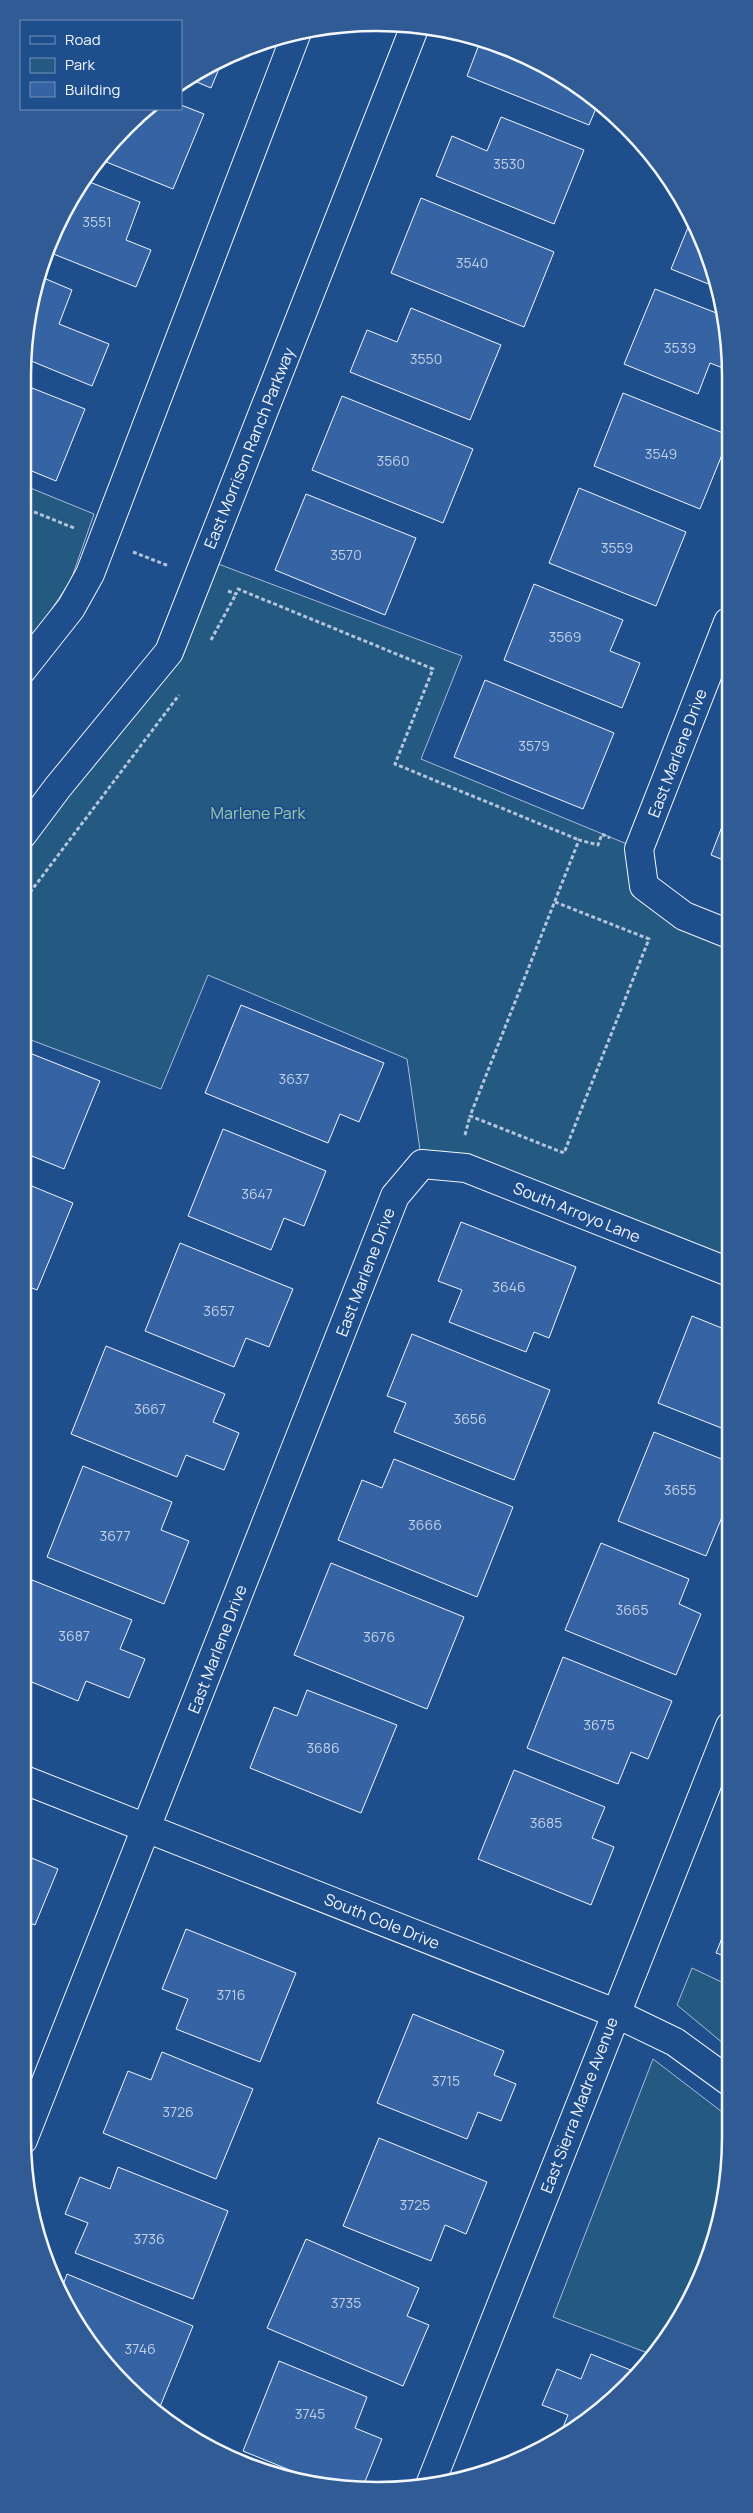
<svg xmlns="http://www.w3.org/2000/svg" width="753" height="2513" font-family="Manrope,sans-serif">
<rect width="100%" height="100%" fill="#1f4e8c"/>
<path fill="#245a82" stroke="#a8bbd7" d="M23,485L94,514L71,580L23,652Z
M205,559L462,656L421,759L639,849L644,886L729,934V1271L422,1164L407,1059L208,975L161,1089L23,1037L22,835L169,652Z
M692,1968L730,1986V2049L677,2005Z
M653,2059L730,2118C731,2204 707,2289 653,2355L553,2317Z"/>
<path fill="#3563a3" stroke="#f2f6ff" d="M480,42L553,70L597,106L589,125L467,76Z
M223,59L211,88L187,78Z
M181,105L204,114L173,189L99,159L126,126L147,109H181Z
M501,117L584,150L554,224L436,176L452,136L487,151Z
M82,179L140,202L126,240L151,250L136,287L46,251L50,241Z
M421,198L554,252L524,327L391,273Z
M691,220L703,241L716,287L671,269Z
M39,276L72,290L59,324L109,344L92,386L24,358L29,307Z
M655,289L724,316L728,331V370L710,363L698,394L624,364Z
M411,308L501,345L470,420L350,372L367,330L397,342Z
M22,384L85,409L56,481L22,467Z
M623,393L728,435V440L700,509L594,466Z
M342,396L473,449L443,523L312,470Z
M579,488L686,532L656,606L549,563Z
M306,494L416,538L385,615L275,570Z
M534,584L623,620L610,651L640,663L622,708L504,660Z
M485,680L614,733L583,809L454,757Z
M728,811V862L711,855Z
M241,1005L384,1063L359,1122L340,1114L328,1143L205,1093Z
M22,1050L100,1081L64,1169L22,1152Z
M223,1129L326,1171L304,1226L284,1218L271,1250L188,1216Z
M22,1182L73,1203L37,1290L22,1284Z
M461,1222L576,1267L549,1338L534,1332L526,1352L449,1322L462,1290L438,1281Z
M180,1243L293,1289L269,1347L246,1338L234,1367L145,1331Z
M692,1316L729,1331V1431L658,1403Z
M412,1334L550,1390L514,1480L394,1432L406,1403L387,1396Z
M106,1346L225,1394L213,1422L239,1433L224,1470L186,1455L177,1477L71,1434Z
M654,1432L729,1462V1520L722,1517L706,1556L618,1521Z
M394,1459L513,1507L477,1597L338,1540L362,1480L382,1488Z
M83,1466L172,1502L161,1530L189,1541L164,1604L47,1557Z
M601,1543L689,1579L679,1604L701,1614L676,1675L565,1630Z
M331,1563L464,1617L427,1709L294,1655Z
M22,1576L132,1620L120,1649L145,1659L129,1698L86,1681L78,1701L22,1678Z
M563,1657L672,1701L648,1759L631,1752L618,1784L527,1748Z
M307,1690L397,1725L361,1813L250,1768L274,1707L297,1716Z
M514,1770L605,1807L592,1838L614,1847L591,1905L478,1859Z
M22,1854L58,1869L35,1925L22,1920Z
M730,1918V1958L716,1953Z
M186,1929L296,1973L260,2062L176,2029L188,1999L162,1989Z
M413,2014L504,2051L494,2075L516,2084L501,2121L478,2112L467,2139L377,2103Z
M162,2052L253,2089L216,2179L103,2133L128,2071L151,2080Z
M379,2138L487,2182L466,2234L445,2225L431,2261L343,2226Z
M118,2167L228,2211L193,2299L75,2253L88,2223L65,2214L80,2177L110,2189Z
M306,2239L419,2288L407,2316L429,2325L403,2386L267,2328Z
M67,2274L193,2326L157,2414L111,2370L61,2290Z
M591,2354L638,2373L627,2387L573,2431L559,2437L568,2415L542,2405L557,2369L581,2379Z
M279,2361L367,2397L355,2428L382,2439L362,2489L334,2488L243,2451Z"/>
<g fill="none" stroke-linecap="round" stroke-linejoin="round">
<g stroke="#f2f6ff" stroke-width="30">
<path id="minor" d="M728,622L639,849L644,886L684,916L729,934
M22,1779L615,2013L675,2042L730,2082
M23,2140L395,1196L422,1164L466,1168L729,1272
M430,2485L730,1726"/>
</g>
<g stroke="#f2f6ff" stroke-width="30">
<path id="tertiary" d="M22,670L71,608L90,574L297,32
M22,835L58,787L169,652L415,26"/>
</g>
<path stroke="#b3c4dc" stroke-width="3" stroke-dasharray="4 2.5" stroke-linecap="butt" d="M22,507L74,528
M133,552L169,566
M228,591L236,594L238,589L433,669L395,764L579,840
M211,640L236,594
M555,902L649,939L564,1153L470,1116L579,840L598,845L602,834L610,838
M22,903L179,695
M465,1135L470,1116"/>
<use href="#minor" stroke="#1f4e8c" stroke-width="28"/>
<use href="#tertiary" stroke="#1f4e8c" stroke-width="28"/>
</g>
<g text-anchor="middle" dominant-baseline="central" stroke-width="4" stroke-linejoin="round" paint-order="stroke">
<g font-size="14" fill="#c3d1e8">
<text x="509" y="163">3530</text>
<text x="97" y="221">3551</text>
<text x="472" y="262">3540</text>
<text x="680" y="347">3539</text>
<text x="426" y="358">3550</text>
<text x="661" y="453">3549</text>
<text x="393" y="460">3560</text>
<text x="617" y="547">3559</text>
<text x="346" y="554">3570</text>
<text x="565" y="636">3569</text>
<text x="534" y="745">3579</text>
<text x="294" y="1078">3637</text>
<text x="257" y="1193">3647</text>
<text x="509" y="1286">3646</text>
<text x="219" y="1310">3657</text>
<text x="150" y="1408">3667</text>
<text x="470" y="1418">3656</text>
<text x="680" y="1489">3655</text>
<text x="425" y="1524">3666</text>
<text x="115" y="1535">3677</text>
<text x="632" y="1609">3665</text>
<text x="74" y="1635">3687</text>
<text x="379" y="1636">3676</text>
<text x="599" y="1724">3675</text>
<text x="323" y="1747">3686</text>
<text x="546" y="1822">3685</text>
<text x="231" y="1994">3716</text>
<text x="446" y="2080">3715</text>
<text x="178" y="2111">3726</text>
<text x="415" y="2204">3725</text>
<text x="149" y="2238">3736</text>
<text x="346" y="2302">3735</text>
<text x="140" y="2348">3746</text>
<text x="310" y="2413">3745</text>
</g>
<g font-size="16" fill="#f2f6ff" stroke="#1f4e8c">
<text transform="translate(249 448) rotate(-68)">East Morrison Ranch Parkway</text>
<text transform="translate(677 753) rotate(-69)">East Marlene Drive</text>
<text transform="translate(577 1212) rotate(22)">South Arroyo Lane</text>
<text transform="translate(365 1272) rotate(-69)">East Marlene Drive</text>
<text transform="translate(217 1649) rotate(-69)">East Marlene Drive</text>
<text transform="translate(382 1921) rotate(22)">South Cole Drive</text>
<text transform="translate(579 2105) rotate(-69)">East Sierra Madre Avenue</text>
</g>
<g font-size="16" fill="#97c8a6" stroke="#1f4e8c">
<text x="258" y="813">Marlene Park</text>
</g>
</g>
<path d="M0 0H753V2513H0ZM376 31H377A345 345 0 0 1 722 376V2137A345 345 0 0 1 377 2482H376A345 345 0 0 1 31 2137V376A345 345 0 0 1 376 31Z" fill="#305b95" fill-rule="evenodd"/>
<path fill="none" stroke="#f2f6ff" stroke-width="2.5" d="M376 31H377A345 345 0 0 1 722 376V2137A345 345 0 0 1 377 2482H376A345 345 0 0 1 31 2137V376A345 345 0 0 1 376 31Z"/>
<rect x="20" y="20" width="162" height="90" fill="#1f4e8c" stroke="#7391ba"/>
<rect x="30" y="36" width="25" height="8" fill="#1f4e8c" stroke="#7391ba"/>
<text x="65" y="45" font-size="15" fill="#f2f6ff">Road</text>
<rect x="30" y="58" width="25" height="15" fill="#245a82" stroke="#7391ba"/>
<text x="65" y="70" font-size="15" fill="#f2f6ff">Park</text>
<rect x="30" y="82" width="25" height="15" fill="#3563a3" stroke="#7391ba"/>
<text x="65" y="95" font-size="15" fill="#f2f6ff">Building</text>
</svg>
